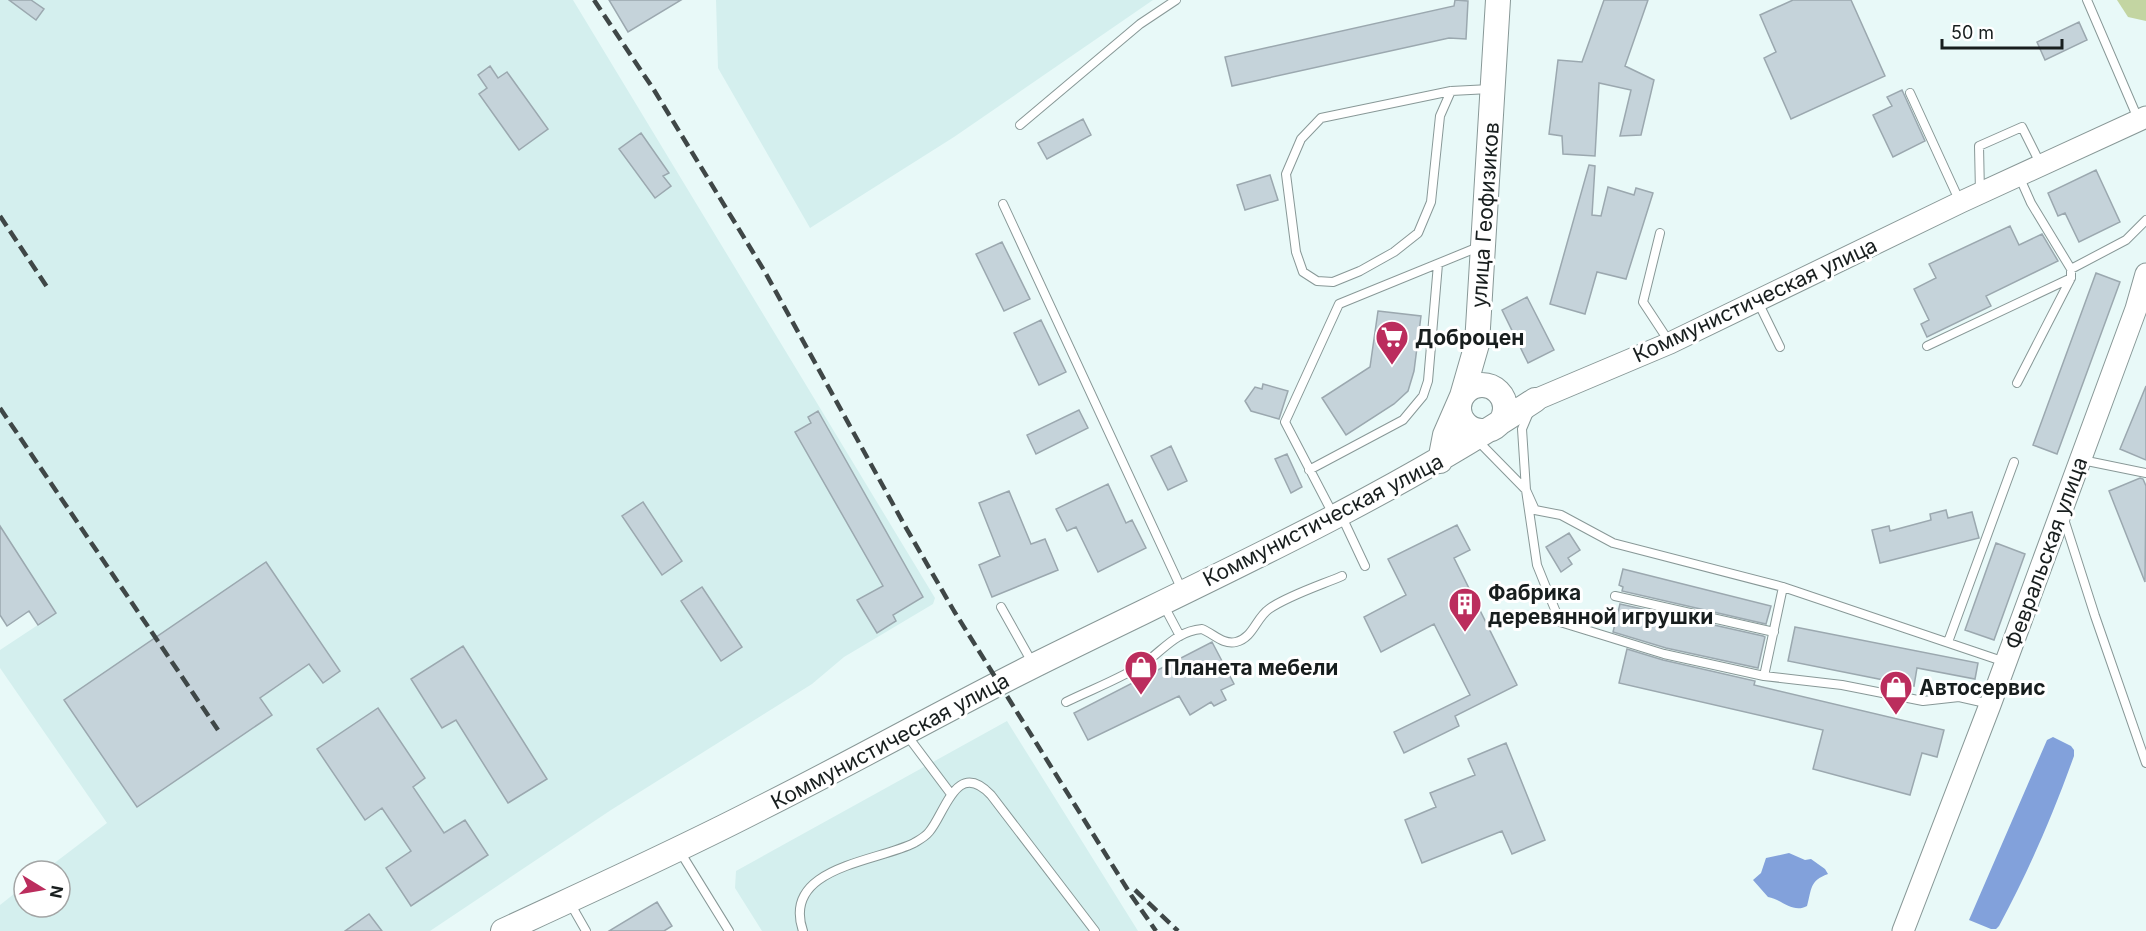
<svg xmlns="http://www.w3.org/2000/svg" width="2146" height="931" font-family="Inter,sans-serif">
<rect width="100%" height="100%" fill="#e8f9f8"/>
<path fill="#d4efee" d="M0,0H573L935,598L933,604L844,657L812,684L611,810L430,931H0V905L24,886V907H60V871H44L107,823L0,668V650L56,613L0,526Z
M716,0H1153L954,137L810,228L718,68Z
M1007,721L1138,931H762L735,888L736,871Z"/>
<path fill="#c3d5a2" d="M2117,0H2146V21L2128,17Z"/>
<path fill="#82a1db" d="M2053,737L2071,746L2074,750V756C2052,817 2030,868 1999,926L1996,929H1991L1969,920L2047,740Z
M1789,853L1805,860L1811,859L1825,869L1828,874C1809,881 1812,889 1807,906C1793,914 1781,899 1768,897L1753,880L1761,873L1766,858Z"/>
<path fill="#c5d3da" stroke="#9ba8af" stroke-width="1.5" d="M9,0H31L44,9L36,20Z
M609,0H681L628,32Z
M1455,0L1468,1L1466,39L1449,38L1232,86L1225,57L1454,6Z
M1604,0H1648L1625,66L1654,80L1641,135L1620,136L1631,90L1599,83L1595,156L1563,154L1562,136L1549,134L1558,60L1582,62Z
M1793,0H1851L1885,76L1791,119L1764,58L1776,52L1760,15Z
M2079,22L2087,40L2045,60L2037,42Z
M490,66L498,78L507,72L548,129L519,150L479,94L487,88L478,75Z
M1902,90L1925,141L1893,157L1873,115L1892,106L1887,97Z
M1083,119L1091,135L1047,159L1038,143Z
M641,133L669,173L663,176L671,186L655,198L619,149Z
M1589,165L1595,166L1592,215L1601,216L1608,187L1634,195L1636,188L1653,193L1626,279L1597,272L1585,314L1550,304Z
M2096,170L2120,222L2079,242L2065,213L2058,216L2048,193Z
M1270,175L1278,200L1245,210L1237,185Z
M2010,226L2019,245L2042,234L2058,261L1986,296L1991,306L1927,337L1921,324L1929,320L1914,289L1936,278L1929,264Z
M1002,242L1030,299L1004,311L976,254Z
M2096,273L2120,282L2057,454L2033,445Z
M1527,297L1554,350L1528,363L1502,310Z
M1378,311L1421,316L1414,371L1408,391L1394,404L1346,435L1322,398L1370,367Z
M1041,320L1066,372L1039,385L1014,333Z
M1263,384L1288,391L1279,419L1251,411L1245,401L1255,387L1262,389Z
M2146,386V460L2120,449Z
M1079,410L1088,428L1036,454L1027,435Z
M818,411L923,597L893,615L896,621L877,633L857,600L883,586L795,432L811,423L808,417Z
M1171,446L1187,481L1168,490L1151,456Z
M1287,454L1302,487L1291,493L1275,459Z
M2140,478L2143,479L2146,486L2145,582L2109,491Z
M1108,484L1126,523L1132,520L1146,548L1098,572L1076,527L1067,531L1056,509Z
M1009,491L1031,544L1045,539L1058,570L992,597L979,565L1000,556L979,503Z
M643,502L682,561L662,575L622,516Z
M1946,510L1948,518L1972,512L1979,538L1880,563L1872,530L1889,526L1890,531L1931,520L1930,514Z
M1457,525L1470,550L1454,558L1517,685L1455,716L1459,726L1404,753L1394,732L1470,695L1434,624L1381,652L1364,617L1406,595L1388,559Z
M0,526L56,613L38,625L29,611L7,626L0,615Z
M1569,533L1580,550L1568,558L1572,564L1561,572L1546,547Z
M1996,543L2025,554L1994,640L1965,630Z
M266,562L340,671L323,683L309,664L260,698L272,715L137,807L64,700Z
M1623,569L1771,606L1766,624L1622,591L1623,587L1619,585Z
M702,587L742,647L721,661L681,601Z
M1620,604L1763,636L1765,637L1758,668L1666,648L1613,632Z
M1795,627L1978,663L1975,679L1917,668L1914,686L1788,661Z
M1212,642L1234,684L1221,690L1226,700L1214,706L1211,702L1190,715L1179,696L1088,740L1074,713Z
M463,646L547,779L508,803L456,720L442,728L411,679Z
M1627,649L1663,660L1755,681L1754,685L1944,730L1937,757L1922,753L1910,795L1813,769L1823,730L1619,683Z
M378,708L425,778L413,787L444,833L465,820L488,855L411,906L386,868L411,851L382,808L365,820L317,749Z
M1506,743L1545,840L1512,854L1502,831L1422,863L1405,820L1436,807L1430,793L1475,775L1468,759Z
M657,902L672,926L664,931H609Z
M369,914L382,931H345Z"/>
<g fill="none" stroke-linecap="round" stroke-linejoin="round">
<g stroke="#889897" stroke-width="10">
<path id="service" d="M2087,0L2139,121
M1451,91L1440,116L1431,202L1418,233L1394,252L1360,271L1333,282L1317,281L1303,272L1296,252L1286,174L1301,139L1321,118L1451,91L1490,89
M1910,93L1960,202
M1020,125L1140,24L1176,0
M2019,176L2031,203L2071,269L2126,240L2146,220
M1980,193L1979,146L2022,127L2041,165
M1003,204L1182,590
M1660,233L1643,302L1670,343
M1758,302L1780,347
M1927,346L2071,278V269
M2017,383L2071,278
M1530,410L1522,429L1526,490L1537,565L1560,622L1664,654L1764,676L1842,685L1923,701L1959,697L1990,704
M1477,440L1526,490L1535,510L1561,515L1613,543L1783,587L2005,662
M2082,460L2146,473
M1309,470L1403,420L1423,396L1428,381L1438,264
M1341,515L1365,566
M1334,516L1285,422L1339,304L1481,246
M2063,516L2095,616L2146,763
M1615,596L1774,632
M1163,604L1180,636
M1001,607L1033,664
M1948,642L2014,462
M1764,676L1783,587
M1066,702C1090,690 1125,677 1146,662C1164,649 1177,631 1202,629C1214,634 1223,645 1236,642C1253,638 1256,618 1269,609C1287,596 1321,585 1342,576
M906,734L951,794
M679,850L729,931
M570,903L586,931
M803,931C781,867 876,862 914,843C919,840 925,837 929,832C945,814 956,758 991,795L1095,931"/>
</g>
<g stroke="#889897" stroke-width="23">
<path id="tertiary" d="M1535,400L1670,343L1961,202L2146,117
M1903,931L1990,705L2136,309L2146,274"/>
</g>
<g stroke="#889897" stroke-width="26">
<path id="secondary" d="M1459 408a23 23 0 1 1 46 0a23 23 0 1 1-46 0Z
M1440,461L1445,435L1462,396L1477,344L1498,0
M503,931C589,891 676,852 761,808C853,762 943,711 1035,665C1204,581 1378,504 1535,400"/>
</g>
<use href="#service" stroke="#fff" stroke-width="8"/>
<use href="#tertiary" stroke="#fff" stroke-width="21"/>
<use href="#secondary" stroke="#fff" stroke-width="24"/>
<path stroke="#3f4747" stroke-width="4.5" stroke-dasharray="12 6" stroke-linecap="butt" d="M594,0L654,90L765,272L905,526L954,611L1131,895L1156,931
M0,216L47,287
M0,408L218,730
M1135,890L1178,931"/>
</g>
<defs>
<g id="supermarket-pin" transform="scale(1.725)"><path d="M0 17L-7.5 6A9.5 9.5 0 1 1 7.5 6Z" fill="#bb2d5d" stroke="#fff"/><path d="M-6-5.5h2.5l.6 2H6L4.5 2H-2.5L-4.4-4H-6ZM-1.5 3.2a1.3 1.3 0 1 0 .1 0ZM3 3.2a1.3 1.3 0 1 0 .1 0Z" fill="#fff"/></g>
<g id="building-pin" transform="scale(1.725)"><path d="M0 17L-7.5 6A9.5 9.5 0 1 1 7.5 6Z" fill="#bb2d5d" stroke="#fff"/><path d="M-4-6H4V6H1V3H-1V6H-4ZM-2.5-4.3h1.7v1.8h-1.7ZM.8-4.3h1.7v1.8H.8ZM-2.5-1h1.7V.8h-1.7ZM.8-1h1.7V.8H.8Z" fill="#fff"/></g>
<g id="shop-pin" transform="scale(1.725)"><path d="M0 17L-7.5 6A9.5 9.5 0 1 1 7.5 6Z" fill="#bb2d5d" stroke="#fff"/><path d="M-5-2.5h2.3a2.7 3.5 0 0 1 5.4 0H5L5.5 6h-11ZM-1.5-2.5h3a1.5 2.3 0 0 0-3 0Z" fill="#fff"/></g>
</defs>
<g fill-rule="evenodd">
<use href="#supermarket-pin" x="1392" y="337"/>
<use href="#building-pin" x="1465" y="604"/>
<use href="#shop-pin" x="1141" y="667"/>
<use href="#shop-pin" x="1896" y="687"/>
</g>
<g text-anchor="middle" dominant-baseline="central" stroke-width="6" stroke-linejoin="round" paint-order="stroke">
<g font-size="21" fill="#181e1e" stroke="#fff">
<text transform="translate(1485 215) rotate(-86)">улица Геофизиков</text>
<text transform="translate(1755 300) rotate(-25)">Коммунистическая улица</text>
<text transform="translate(1323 520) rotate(-27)">Коммунистическая улица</text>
<text transform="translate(2046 553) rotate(-70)">Февральская улица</text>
<text transform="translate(890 741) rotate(-28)">Коммунистическая улица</text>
</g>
<g font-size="21" font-weight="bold" fill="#181e1e" stroke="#fff" text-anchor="start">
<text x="1415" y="337">Доброцен</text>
<text x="1488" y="592">Фабрика<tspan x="1488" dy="24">деревянной игрушки</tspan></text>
<text x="1164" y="667">Планета мебели</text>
<text x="1919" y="687">Автосервис</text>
</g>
</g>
<g transform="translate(42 889) rotate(101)"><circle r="28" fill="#ffffff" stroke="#a3a5a5" stroke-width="1.5"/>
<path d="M0-4.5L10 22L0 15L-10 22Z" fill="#bb2d5d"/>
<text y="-9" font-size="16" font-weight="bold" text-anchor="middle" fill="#181e1e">N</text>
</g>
<path d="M1942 39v9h120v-9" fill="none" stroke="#181e1e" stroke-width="3"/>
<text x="1951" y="39" font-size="18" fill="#181e1e" stroke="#ffffff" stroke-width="4.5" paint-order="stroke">50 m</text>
</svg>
